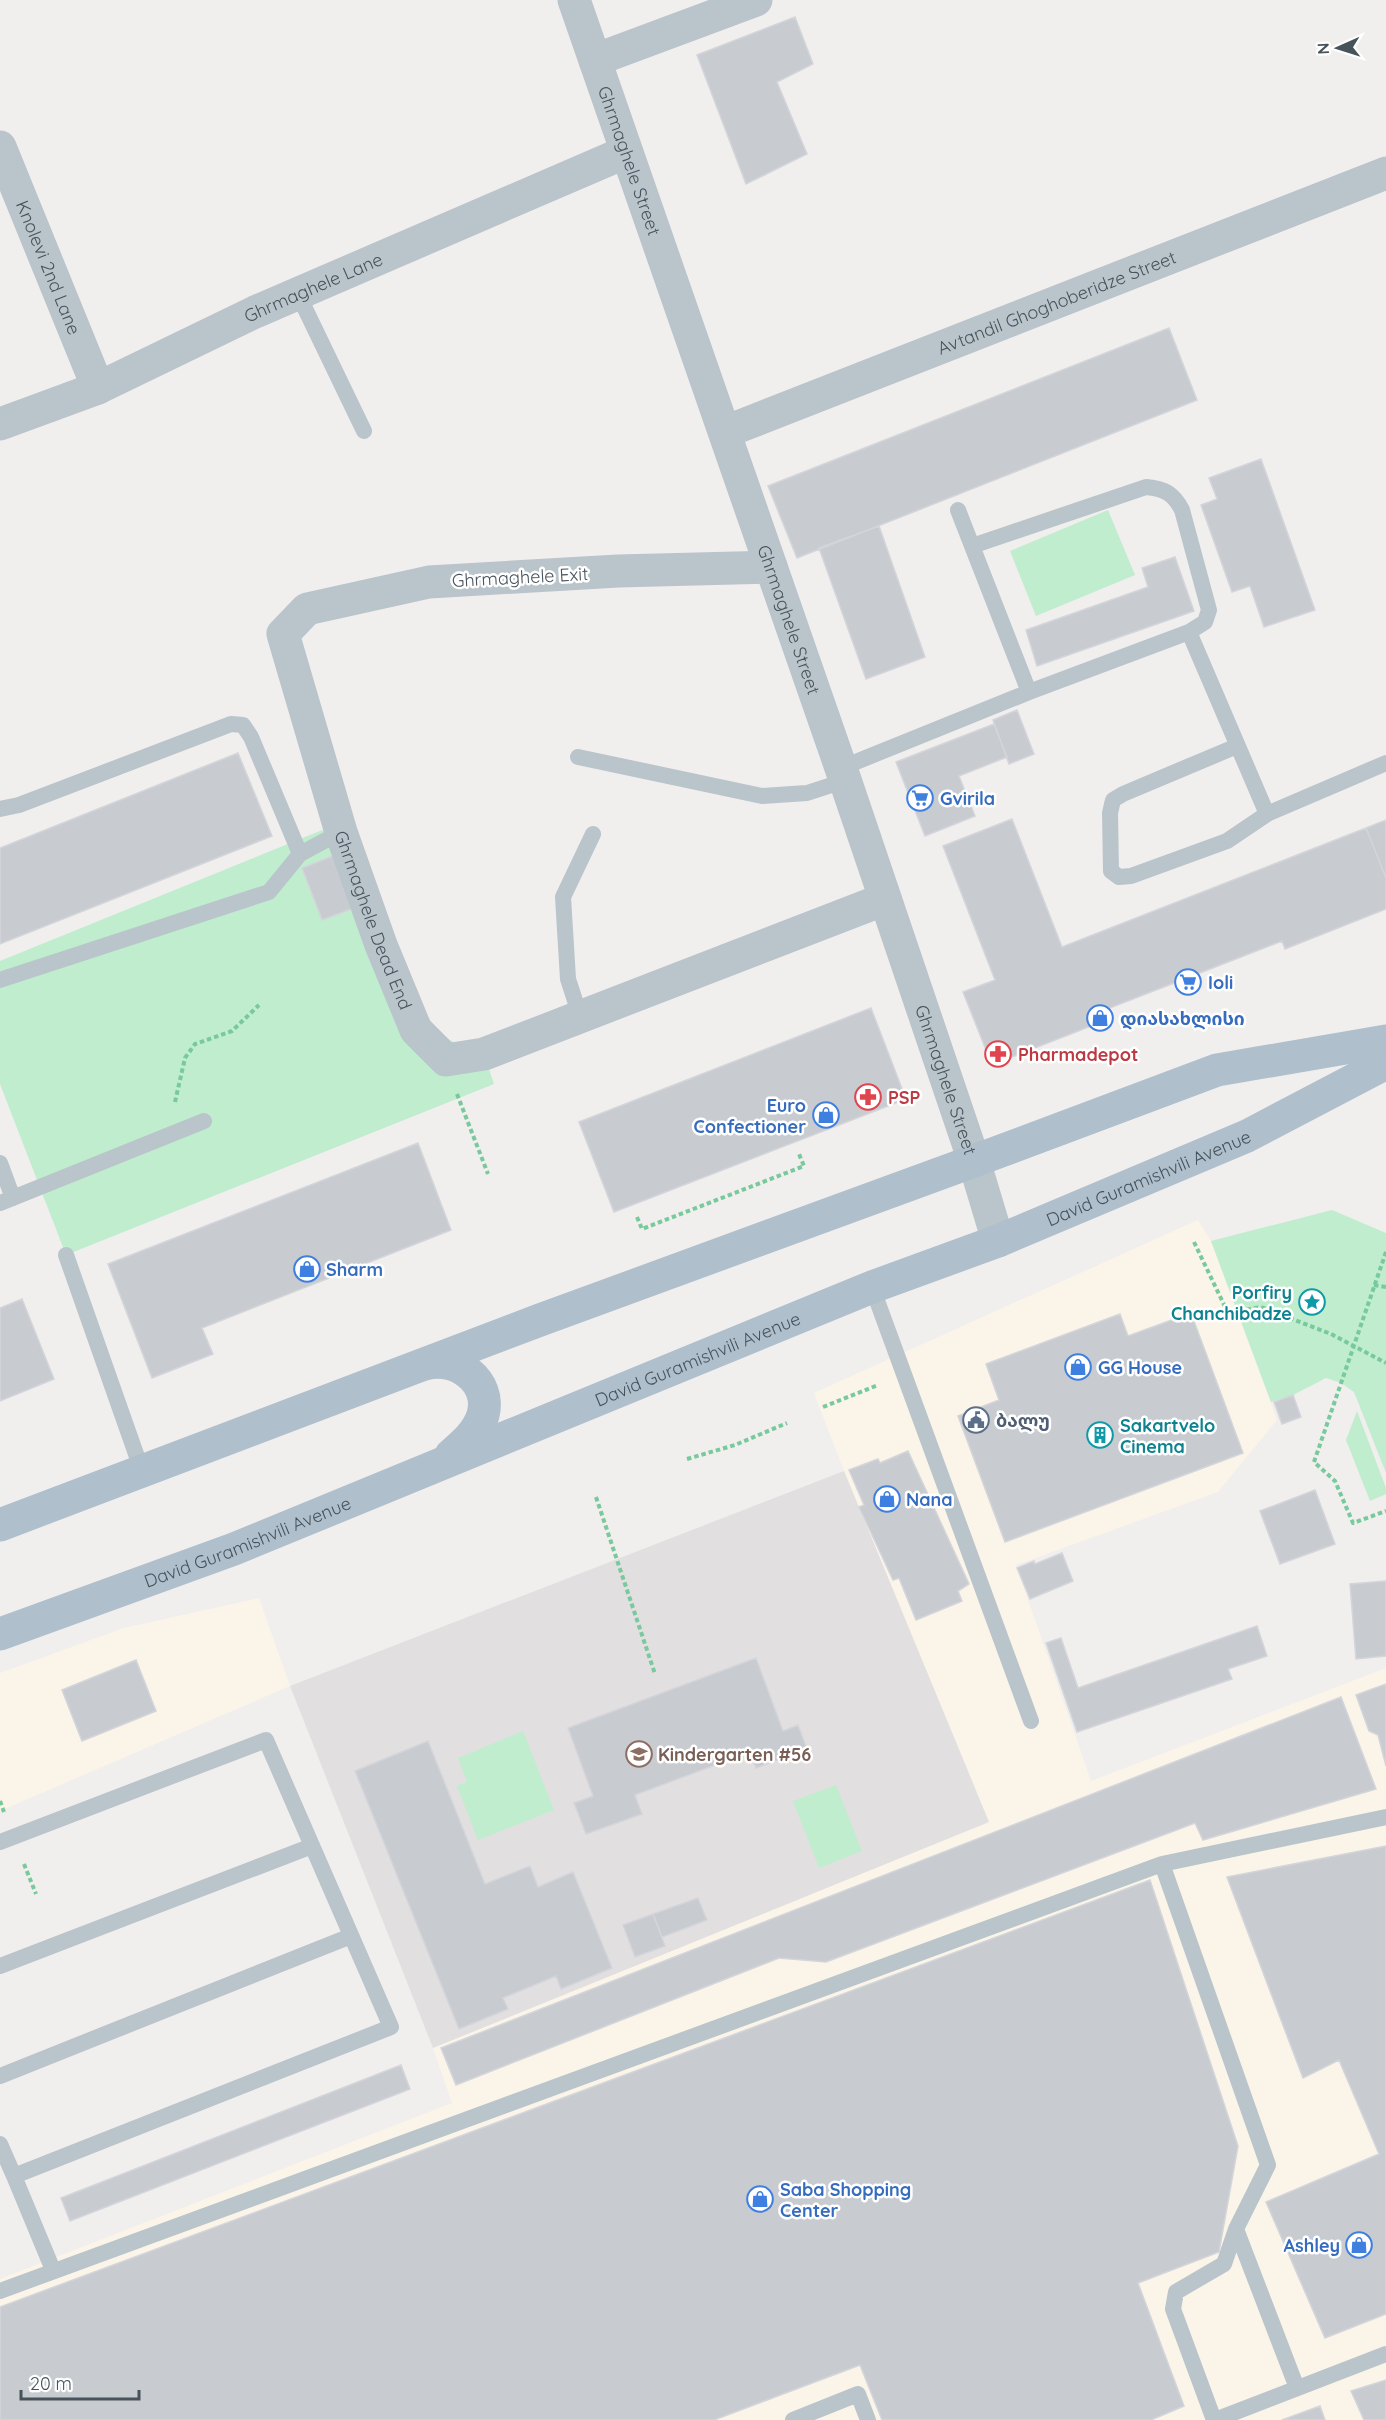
<svg xmlns="http://www.w3.org/2000/svg" width="1386" height="2420" font-family="Quicksand,'Noto Sans Georgian',sans-serif">
<rect width="100%" height="100%" fill="#f1eeee"/>
<path fill="#fbf4e8" d="M1198,1220L1211,1241L1277,1420L1218,1492L1016,1565L1091,1781L1386,1668V2420H0V2279L452,2103L433,2048L989,1822L844,1471L814,1393Z
M259,1598L290,1686L0,1811V1673L124,1628Z"/>
<path fill="#e2dfe0" d="M844,1471L989,1822L433,2048L290,1686Z"/>
<path fill="#bfedce" d="M1108,510L1135,575L1036,616L1010,551Z
M342,822L417,997L439,1036L484,1054L494,1084L66,1255L0,1084V961Z
M1332,1210L1386,1233V1473L1354,1392L1341,1383L1326,1378L1293,1395L1271,1402L1211,1241Z
M1357,1411L1386,1488V1494L1370,1501L1346,1440Z
M523,1731L554,1810L478,1840L457,1786L467,1782L458,1758Z
M836,1785L862,1851L819,1868L793,1801Z"/>
<path fill="#c8ccd1" stroke="#d3d5da" stroke-width="1.5" d="M795,17L813,64L777,82L807,154L746,184L697,55Z
M1169,328L1197,400L797,558L768,486Z
M1261,459L1315,610L1264,627L1250,586L1232,592L1201,505L1217,499L1209,478Z
M879,526L925,657L866,679L819,548Z
M1175,557L1194,611L1037,666L1026,630L1148,587L1142,568Z
M1017,710L1034,754L1009,764L993,720Z
M994,724L1007,757L959,776L975,816L925,836L896,762Z
M238,753L272,836L0,944V848Z
M1012,819L1062,947L1366,828L1386,878V909L1285,949L1282,941L1102,1011L1106,1020L992,1065L963,992L995,980L943,846Z
M1386,820V878L1366,828Z
M340,853L360,906L322,920L302,868Z
M871,1008L906,1099L614,1212L579,1122Z
M418,1143L451,1230L202,1328L213,1354L152,1378L108,1264Z
M22,1299L54,1379L0,1401V1308Z
M1191,1313L1243,1453L1005,1542L958,1416L999,1400L986,1364L1120,1314L1128,1336Z
M1293,1395L1301,1417L1282,1424L1274,1402Z
M908,1451L969,1584L958,1591L962,1601L916,1620L899,1578L893,1580L859,1507L864,1505L849,1470L878,1459L880,1463Z
M1315,1490L1335,1544L1280,1564L1260,1511Z
M1062,1553L1073,1581L1030,1599L1017,1568L1034,1561L1035,1564Z
M1386,1581V1656L1356,1659L1350,1584Z
M1257,1626L1267,1656L1228,1669L1232,1679L1077,1732L1046,1643L1061,1638L1078,1688Z
M756,1658L783,1731L798,1725L807,1749L756,1768L750,1752L635,1795L642,1814L586,1834L574,1803L593,1796L568,1728Z
M136,1660L156,1711L82,1741L62,1690Z
M1386,1684V1766L1378,1735L1369,1731L1356,1695Z
M1341,1697L1376,1789L1203,1840L1195,1823L826,1962L779,1958L456,2085L441,2048Z
M428,1741L485,1884L530,1866L538,1887L573,1872L612,1968L561,1989L556,1976L503,1998L508,2009L459,2029L355,1771Z
M1386,1846V2314L1325,2338L1266,2202L1379,2154L1339,2060L1303,2078L1227,1877Z
M1150,1880L1238,2146L1219,2252L1138,2283L1184,2406L1151,2420H882L860,2365L714,2420H0V2307Z
M698,1898L707,1920L662,1937L653,1914Z
M653,1914L665,1946L635,1957L623,1925Z
M401,2065L410,2089L70,2221L61,2198Z
M1386,2380V2420H1364L1351,2391Z
M1320,2406L1325,2420H1282Z"/>
<g fill="none" stroke-linecap="round" stroke-linejoin="round">
<path stroke="#78c99c" stroke-width="4" stroke-dasharray="4.5 3" stroke-linecap="butt" d="M457,1094L488,1174
M175,1102L185,1058L195,1044L232,1031L259,1005
M637,1217L642,1229L804,1166L799,1154
M1194,1242L1228,1313L1261,1307L1331,1334L1386,1363
M1386,1252L1314,1462L1335,1481L1353,1523L1386,1511
M1374,1285L1386,1287
M823,1407L878,1385
M687,1459L735,1445L787,1423
M596,1497L655,1674
M0,1801L4,1812
M24,1864L36,1894"/>
<path stroke="#bac4cb" stroke-width="16" d="M298,294L364,431
M958,510L1029,692
M972,546L1146,487C1165,489 1173,493 1182,510L1209,610L1205,622L1189,632
M1237,746L1123,794L1113,800L1110,813L1111,871L1119,877L1131,876L1227,841L1267,814
M578,757L762,796L807,793L844,781
M841,768L1029,692L1189,632L1267,814L1386,763
M0,809L19,805L231,724L243,725L251,737L300,854
M0,980L269,892L300,854L341,832
M580,1016L568,979L563,897L593,834
M0,1163L13,1198
M0,1203L204,1121
M66,1255L142,1471
M872,1287L1031,1721
M0,1842L266,1740L391,2027L14,2176L0,2144
M1162,1864L1268,2165L1236,2229L1297,2388
M0,1966L312,1846
M0,2076L351,1936
M14,2176L53,2270
M0,2291L1162,1864L1386,1817
M793,2420L858,2394L868,2420
M1214,2420L1173,2309L1176,2292L1224,2264L1236,2229
M1215,2420L1386,2354"/>
<g stroke="#bac4cb" stroke-width="33">
<path id="s1" d="M574,0L841,768L974,1161L998,1241"/>
<path d="M595,60L756,0"/>
<path id="s2" d="M0,147L98,388"/>
<path id="s3" d="M0,424L98,388L255,312L626,152"/>
<path id="s4" d="M725,432L1386,173"/>
<path id="s5" d="M771,567L618,571L429,582L307,609L283,634L341,832L381,945L416,1030L446,1060L484,1054L885,899"/>
</g>
<g stroke="#afbfcc" stroke-width="33">
<path d="M425,1364C456,1355 492,1381 483,1415C478,1432 464,1444 451,1455"/>
<path d="M0,1525L540,1320L974,1161L1217,1070L1386,1041"/>
<path id="s6" d="M0,1634L234,1549L872,1287L998,1241L1247,1136L1386,1063"/>
</g>
</g>
<defs>
<g id="supermarket-ring" transform="scale(1.35)"><circle r="9.5" fill="#fff" stroke="#3f7fe0" stroke-width="1.5"/><path d="M-6-5.5h2.5l.6 2H6L4.5 2H-2.5L-4.4-4H-6ZM-1.5 3.2a1.3 1.3 0 1 0 .1 0ZM3 3.2a1.3 1.3 0 1 0 .1 0Z" fill="#3f7fe0"/></g>
<g id="shop-ring" transform="scale(1.35)"><circle r="9.5" fill="#fff" stroke="#3f7fe0" stroke-width="1.5"/><path d="M-5-2.5h2.3a2.7 3.5 0 0 1 5.4 0H5L5.5 6h-11ZM-1.5-2.5h3a1.5 2.3 0 0 0-3 0Z" fill="#3f7fe0"/></g>
<g id="pharmacy-ring" transform="scale(1.35)"><circle r="9.5" fill="#fff" stroke="#e0444e" stroke-width="1.5"/><path d="M-2-6h4v4h4v4h-4v4h-4v-4h-4v-4h4Z" fill="#e0444e"/></g>
<g id="sight-ring" transform="scale(1.35)"><circle r="9.5" fill="#fff" stroke="#0f9aa8" stroke-width="1.5"/><path d="M0-6L1.8-2.2L6-1.7L2.9 1.2L3.7 5.4L0 3.3L-3.7 5.4L-2.9 1.2L-6-1.7L-1.8-2.2Z" fill="#0f9aa8"/></g>
<g id="civic-ring" transform="scale(1.35)"><circle r="9.5" fill="#fff" stroke="#5c6f8a" stroke-width="1.5"/><path d="M-.6-6.5H3V-4.5H.6V-3L4-1V1h2V6H-6V1h2V-1L-.6-3ZM-1.2 2.5V6h2.4V2.5Z" fill="#5c6f8a"/></g>
<g id="building-ring" transform="scale(1.35)"><circle r="9.5" fill="#fff" stroke="#0f9aa8" stroke-width="1.5"/><path d="M-4-6H4V6H1V3H-1V6H-4ZM-2.5-4.3h1.7v1.8h-1.7ZM.8-4.3h1.7v1.8H.8ZM-2.5-1h1.7V.8h-1.7ZM.8-1h1.7V.8H.8Z" fill="#0f9aa8"/></g>
<g id="school-ring" transform="scale(1.35)"><circle r="9.5" fill="#fff" stroke="#8d6e63" stroke-width="1.5"/><path d="M0-5L7-2L0 1L-7-2ZM-4 1L0 2.5L4 1V4Q0 6-4 4Z" fill="#8d6e63"/></g>
</defs>
<g fill-rule="evenodd">
<use href="#supermarket-ring" x="920" y="798"/>
<use href="#supermarket-ring" x="1188" y="982"/>
<use href="#shop-ring" x="1100" y="1018"/>
<use href="#pharmacy-ring" x="998" y="1054"/>
<use href="#pharmacy-ring" x="868" y="1097"/>
<use href="#shop-ring" x="826" y="1115"/>
<use href="#shop-ring" x="307" y="1269"/>
<use href="#sight-ring" x="1312" y="1302"/>
<use href="#shop-ring" x="1078" y="1367"/>
<use href="#civic-ring" x="976" y="1420"/>
<use href="#building-ring" x="1100" y="1435"/>
<use href="#shop-ring" x="887" y="1499"/>
<use href="#school-ring" x="639" y="1754"/>
<use href="#shop-ring" x="760" y="2199"/>
<use href="#shop-ring" x="1359" y="2245"/>
</g>
<g text-anchor="middle" dominant-baseline="central" stroke-width="5" stroke-linejoin="round" paint-order="stroke">
<g font-size="18" fill="#47535b" stroke="#fff">
<text stroke="none"><textPath href="#s1" startOffset="170">Ghrmaghele Street</textPath></text>
<text stroke="none"><textPath href="#s2" startOffset="130">Knolevi 2nd Lane</textPath></text>
<text stroke="none"><textPath href="#s3" startOffset="342">Ghrmaghele Lane</textPath></text>
<text stroke="none"><textPath href="#s4" startOffset="356">Avtandil Ghoghoberidze Street</textPath></text>
<text transform="translate(520 577) rotate(-3)">Ghrmaghele Exit</text>
<text stroke="none"><textPath href="#s1" startOffset="656">Ghrmaghele Street</textPath></text>
<text stroke="none"><textPath href="#s5" startOffset="802">Ghrmaghele Dead End</textPath></text>
<text stroke="none"><textPath href="#s1" startOffset="1142">Ghrmaghele Street</textPath></text>
<text stroke="none"><textPath href="#s6" startOffset="1236">David Guramishvili Avenue</textPath></text>
<text stroke="none"><textPath href="#s6" startOffset="750">David Guramishvili Avenue</textPath></text>
<text stroke="none"><textPath href="#s6" startOffset="264">David Guramishvili Avenue</textPath></text>
</g>
<g font-size="18" font-weight="bold" fill="#366cbe" stroke="#fff" text-anchor="start">
<text x="940" y="798">Gvirila</text>
<text x="1208" y="982">Ioli</text>
<text x="1120" y="1018">დიასახლისი</text>
<text x="806" y="1105" text-anchor="end">Euro<tspan x="806" dy="21">Confectioner</tspan></text>
<text x="326" y="1269">Sharm</text>
<text x="1098" y="1367">GG House</text>
<text x="906" y="1499">Nana</text>
<text x="780" y="2189">Saba Shopping<tspan x="780" dy="21">Center</tspan></text>
<text x="1340" y="2245" text-anchor="end">Ashley</text>
</g>
<g font-size="18" font-weight="bold" fill="#be3a42" stroke="#fff" text-anchor="start">
<text x="1018" y="1054">Pharmadepot</text>
<text x="888" y="1097">PSP</text>
</g>
<g font-size="18" font-weight="bold" fill="#0d838f" stroke="#fff" text-anchor="end">
<text x="1292" y="1292">Porfiry<tspan x="1292" dy="21">Chanchibadze</tspan></text>
<text x="1120" y="1425" text-anchor="start">Sakartvelo<tspan x="1120" dy="21">Cinema</tspan></text>
</g>
<g font-size="18" font-weight="bold" fill="#4e5e75" stroke="#fff" text-anchor="start">
<text x="996" y="1420">ბალუ</text>
</g>
<g font-size="18" font-weight="bold" fill="#785e54" stroke="#fff" text-anchor="start">
<text x="658" y="1754">Kindergarten #56</text>
</g>
</g>
<g transform="translate(1338 48) rotate(267)" stroke="#ffffff" stroke-width="4.5" paint-order="stroke">
<path d="M0-4.5L10 22L0 15L-10 22Z" fill="#47535b"/>
<text y="-9" font-size="16" font-weight="bold" text-anchor="middle" fill="#47535b">N</text>
</g>
<path d="M21 2390v9h118v-9" fill="none" stroke="#47535b" stroke-width="3"/>
<text x="30" y="2390" font-size="18" fill="#47535b" stroke="#ffffff" stroke-width="4.5" paint-order="stroke">20 m</text>
</svg>
